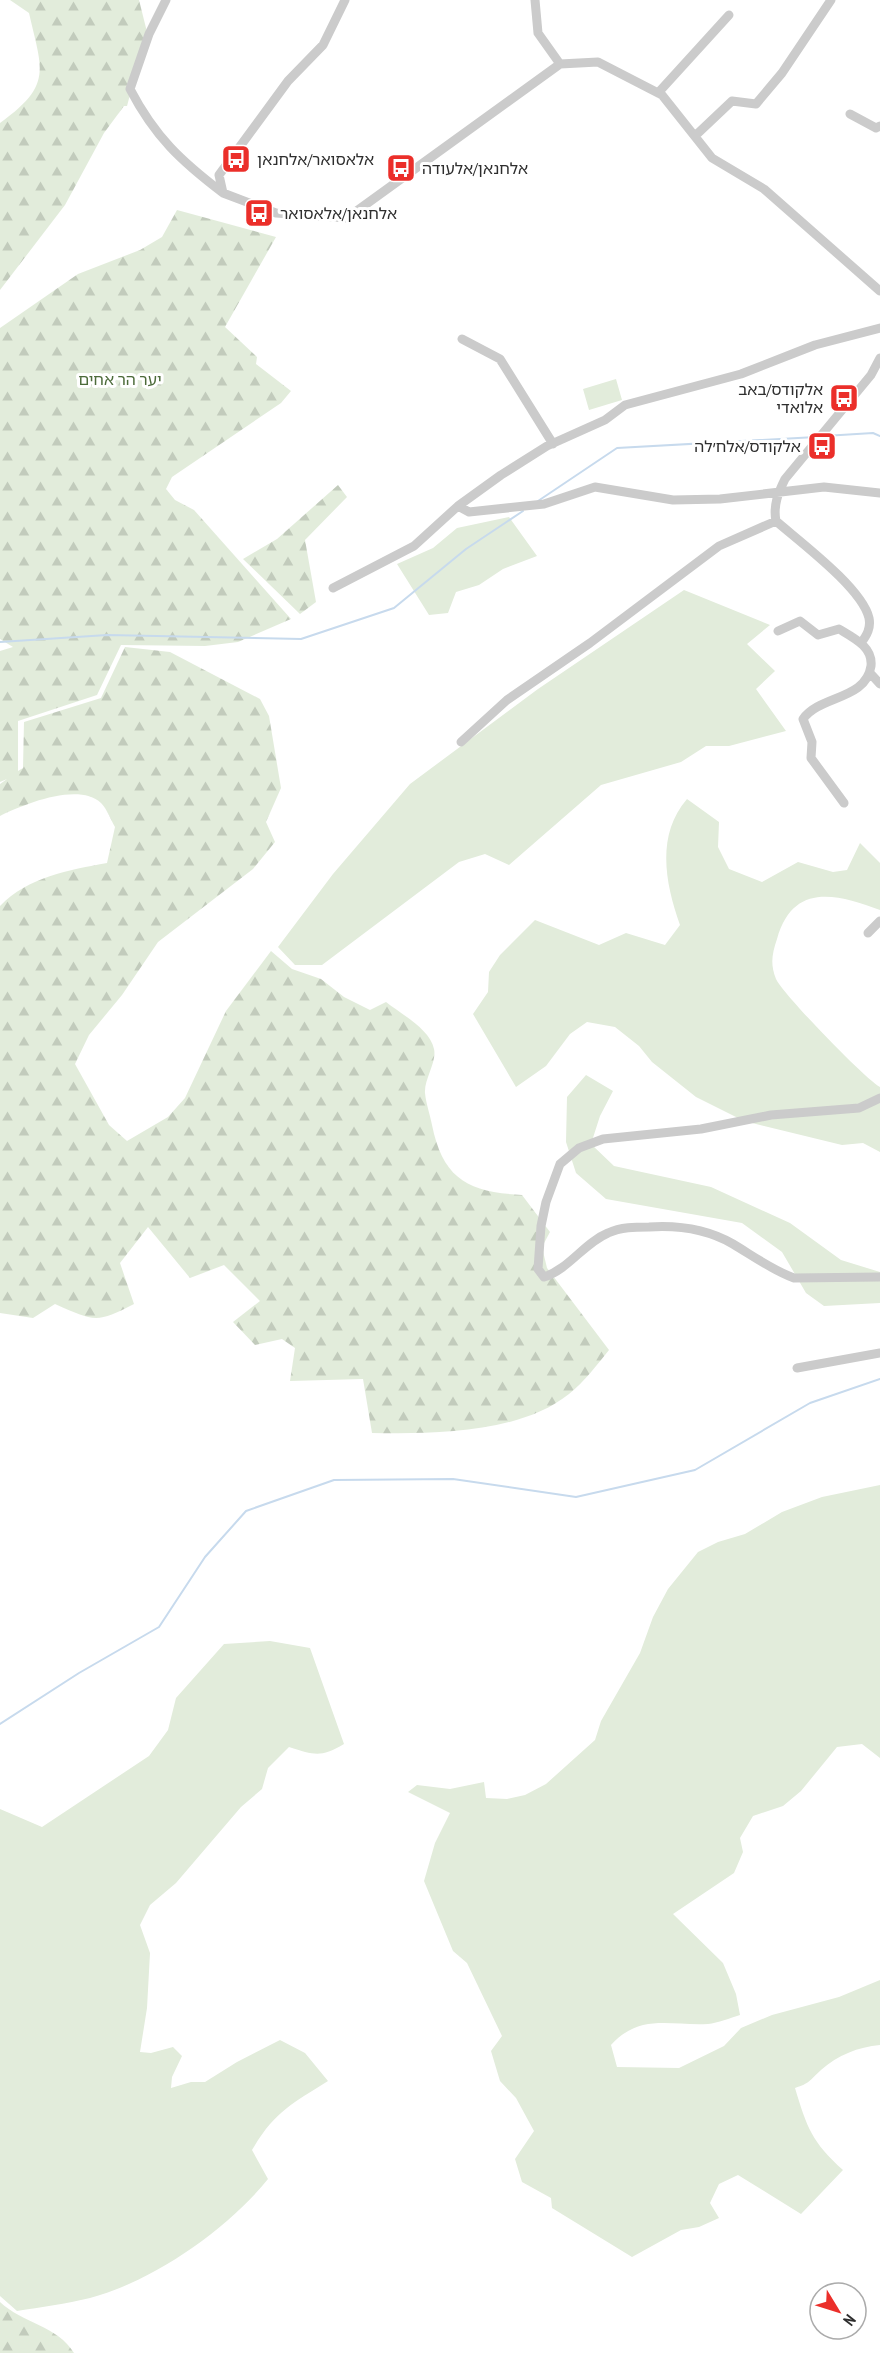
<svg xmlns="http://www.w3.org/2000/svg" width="880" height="2353" font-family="'PT Sans Narrow','Noto Sans Hebrew',sans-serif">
<defs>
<pattern id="forest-firs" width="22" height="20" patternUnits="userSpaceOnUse" patternTransform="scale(1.5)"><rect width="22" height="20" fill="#e2ecdb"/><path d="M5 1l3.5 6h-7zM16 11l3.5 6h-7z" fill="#c2cbbc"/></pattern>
</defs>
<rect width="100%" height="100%" fill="#fff"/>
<path fill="#e2ecdb" d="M616,379L622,400L589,410L583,389Z
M509,517L537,556L503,569L479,585L456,592L448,613L429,615L397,564L433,548L457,528Z
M684,590L770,625L747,644L775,671L756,689L786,731L729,746H706L681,762L601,785L509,865L485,854L459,862L322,965H295L278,947L333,874L410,784L538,689Z
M687,799L719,822L718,847L729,869L762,882L798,862L833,872L847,870L860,843L880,863V910C837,894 793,882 777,939C772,954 770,964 776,979C782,993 865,1079 880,1087V1152L863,1143L842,1145L744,1121L696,1097L652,1062L639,1046L615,1027L587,1022L570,1034L546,1066L516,1087L473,1014L488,992L489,972L500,955L535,920L599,945L626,933L665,945L680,925C665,883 656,835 687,799Z
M586,1075L613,1091L600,1116L591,1144L614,1166L711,1187L790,1223L841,1260L880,1272V1303L824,1306L806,1293L782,1252L742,1223L606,1199L576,1173L566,1142L567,1097Z
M880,1485V1758L862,1744L837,1747L801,1791L783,1806L753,1816L740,1838L743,1852L734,1873L673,1914L723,1963L736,1994L740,2015C730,2018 718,2023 708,2024C670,2026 640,2013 611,2045L617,2067L679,2068L724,2046L741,2028L772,2015L839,1997L880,1980V2045C858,2047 838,2055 821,2070C809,2081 810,2083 795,2088C807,2128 812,2142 843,2170L801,2214L738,2175L719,2184L710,2203L719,2218L699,2227L681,2230L632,2257L552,2208L551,2198L522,2182L515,2159L534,2131L516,2098L500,2081L491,2051L502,2036L467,1963L453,1951L424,1881L435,1843L450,1813L408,1792L417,1785L450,1789L484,1782L486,1798L507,1799L525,1795L546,1784L595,1740L601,1721L640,1653L653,1617L668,1589L698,1552L718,1542L745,1534L782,1512L822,1497Z
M270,1641L310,1648L344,1744C320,1758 315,1755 289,1747L268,1768L262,1789L241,1807L176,1883L150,1905L140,1925L150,1953L147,2008L140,2052L151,2053L173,2047L182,2056L172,2077L171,2088L191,2082H205L237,2062L280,2040L305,2053L328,2081C292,2104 275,2111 252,2150L268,2179C228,2229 152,2282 90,2298C66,2304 41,2307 17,2311L0,2296V1809L42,1827L149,1756L168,1730L176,1698L224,1644Z"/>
<path fill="url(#forest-firs)" d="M10,0H139L147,32L127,106H124L104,133L65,205L0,290V123C53,85 42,70 29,13Z
M177,210L276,237L225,327L257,357L256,364L291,391L281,403L172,477L166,489L175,500L194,510L291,619L238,642L205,646L121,645L97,695L18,721V771L23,768L24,722L101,698L125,647L170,652L260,699L269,716L281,788L266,822L275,842L253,869L158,942L122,995L89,1035L75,1064L109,1125L127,1141L168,1117L185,1098L226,1011L271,951L292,969L321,979L344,997L370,1010L386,1002C401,1014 430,1029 434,1049C437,1062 424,1079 425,1093C426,1104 430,1114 432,1125C443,1179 468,1192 522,1195L550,1232L542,1247L547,1268L609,1350C597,1365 584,1382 569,1394C519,1434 432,1434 372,1433L363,1379L290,1381L295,1348L282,1339L255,1345L233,1322L260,1301L224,1265L190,1278L148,1227L120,1263L134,1304C96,1324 94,1321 55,1304L33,1318L0,1313V906C28,877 69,870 107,863L115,827C111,820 107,809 101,803C79,782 24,804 0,816V784L7,779L0,782V651L13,647L0,639V328L78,274L140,250L162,237Z
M338,485L347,497L305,540L316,602L300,614L243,559L277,539Z
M0,2302C22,2323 58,2326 74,2353H0Z"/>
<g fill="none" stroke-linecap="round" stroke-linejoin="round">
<path stroke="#c7daed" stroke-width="2" d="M824,436L873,433L880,436
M538,501L617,448L816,437
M0,642L107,635L301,639L394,608L466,549L523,511
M0,1724L79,1673L159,1627L205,1557L246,1511L334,1480L453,1479L576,1497L695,1470L810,1403L880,1379"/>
<path stroke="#cbcbcb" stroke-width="9" d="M166,0L149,34L130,89C155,137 181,161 223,193
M345,0L323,45L288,81L219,175L223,193L276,213L347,218L560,64L598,62L662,95L712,158L764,189L880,291
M535,0L538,33L560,64
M658,93L729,15
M850,114L876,128L880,126
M695,136L732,101L756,104L782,73L831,0
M462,339L500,359L553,444
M458,506L469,512L544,504L595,487L673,500L720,499L824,487L880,493
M333,588L414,546L458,506L501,475L547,446L605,420L625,405L741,374L815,345L880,328
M778,631L800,621L818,635L839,629C854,638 873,647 871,666C866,700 820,695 803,719L812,742L811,758L844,803
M861,643C867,635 871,628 869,618C862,588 800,542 776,521C773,506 778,493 785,479L871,375L880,358
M870,673L880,684
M461,742L507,700L590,643L719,546L776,521
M868,933L880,921
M880,1098L859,1108L771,1115L701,1129L603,1139L579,1148L560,1164L546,1202L541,1226L538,1269L544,1277C569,1269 584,1243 608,1233C621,1227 635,1227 649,1227C679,1225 707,1229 733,1244C753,1256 772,1270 794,1278L880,1277
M797,1368L880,1353"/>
</g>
<defs>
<g id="bus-square" transform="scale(1.5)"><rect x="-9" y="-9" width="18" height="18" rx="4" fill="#eb2f2a" stroke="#fff"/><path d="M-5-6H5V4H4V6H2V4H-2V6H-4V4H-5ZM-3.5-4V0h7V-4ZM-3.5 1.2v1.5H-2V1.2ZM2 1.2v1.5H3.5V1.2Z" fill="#fff"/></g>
</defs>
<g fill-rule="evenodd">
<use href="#bus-square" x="236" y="159"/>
<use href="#bus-square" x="401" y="168"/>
<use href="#bus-square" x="259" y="213"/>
<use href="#bus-square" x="844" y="398"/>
<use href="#bus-square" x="822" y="446"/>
</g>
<g text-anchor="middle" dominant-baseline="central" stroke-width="6" stroke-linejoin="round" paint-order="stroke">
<g font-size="16" fill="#2e2e2e" stroke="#fff" text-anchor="start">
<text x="257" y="159">אלאסואר/אלחנאן</text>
<text x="422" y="168">אלחנאן/אלעודה</text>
<text x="280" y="213">אלחנאן/אלאסואר</text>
<text x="823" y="389" text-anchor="end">אלקודס/באב<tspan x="823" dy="18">אלואדי</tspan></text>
<text x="801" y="446" text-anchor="end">אלקודס/אלח׳לה</text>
</g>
<g font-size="16" fill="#4c6b3a" stroke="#fff">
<text x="120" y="379">יער הר אחים</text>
</g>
</g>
<g transform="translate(838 2311) rotate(128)"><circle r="28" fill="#ffffff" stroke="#ababab" stroke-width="1.5"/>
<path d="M0-4.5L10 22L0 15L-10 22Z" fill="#eb2f2a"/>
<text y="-9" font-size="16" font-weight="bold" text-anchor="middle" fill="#2e2e2e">N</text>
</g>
</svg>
